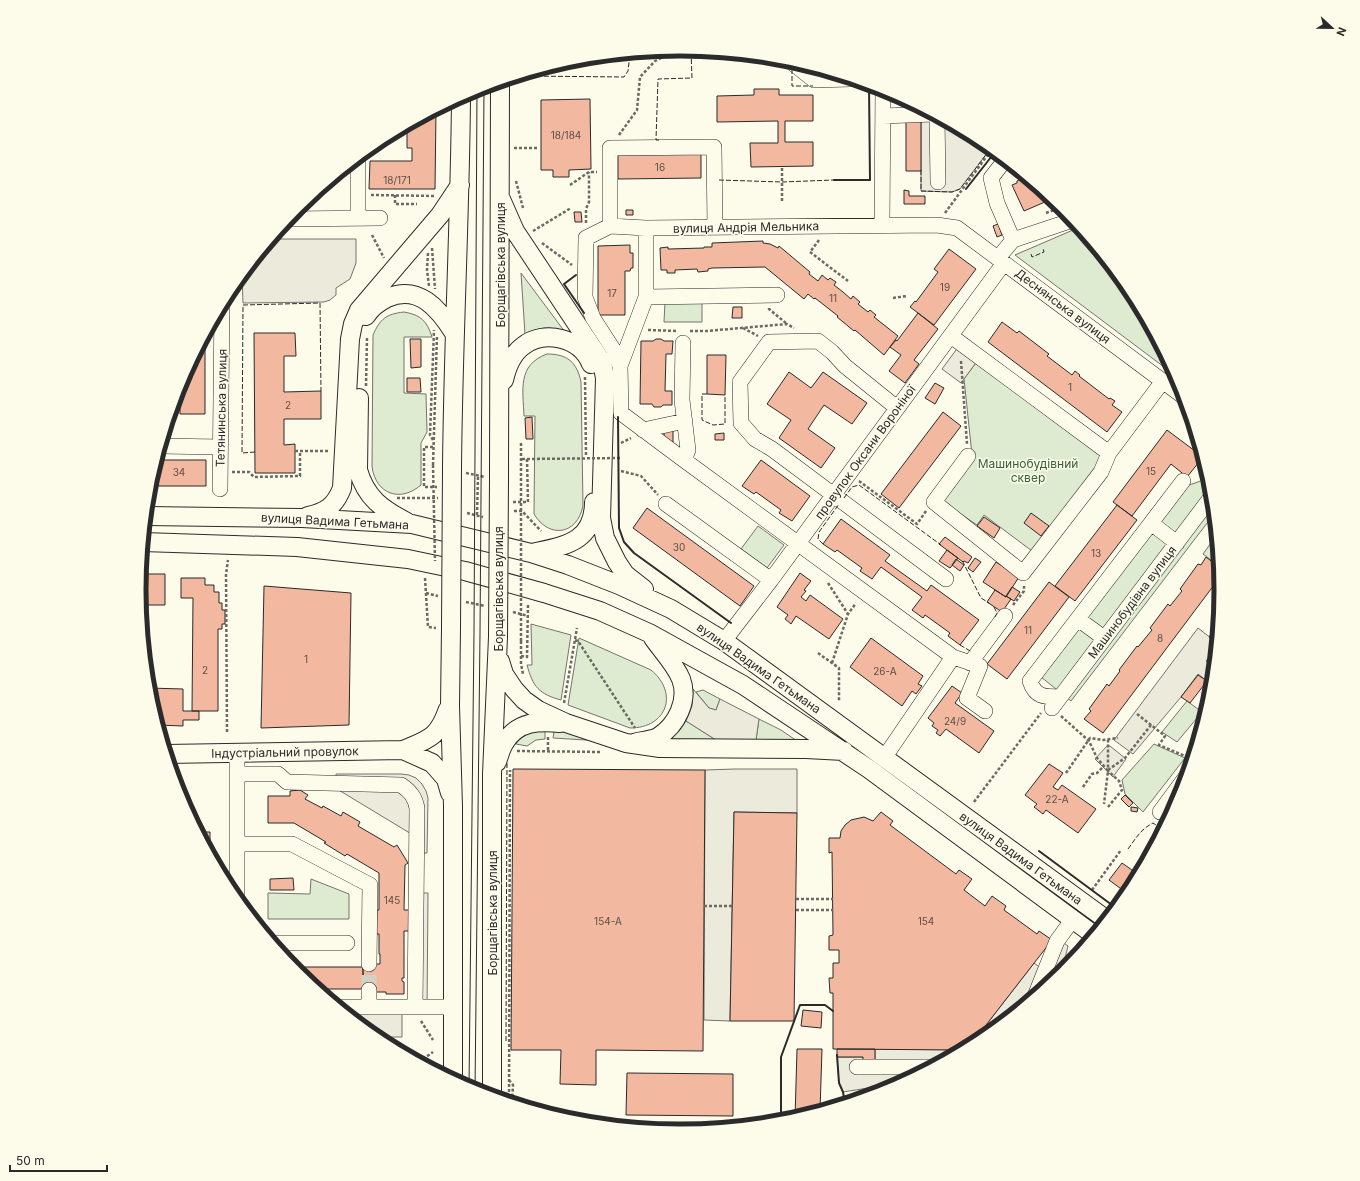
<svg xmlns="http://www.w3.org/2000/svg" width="1360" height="1181" font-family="Inter,sans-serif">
<rect width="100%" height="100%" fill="#fdfbea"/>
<path fill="#deebd1" stroke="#74746e" d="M1073,230L1091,245L1093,244L1130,290L1176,376L1015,255Z
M521,273L565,332C550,326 539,327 525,334Z
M665,302H702V322H664Z
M404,312C421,315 427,321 432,337H404V393L426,394L427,432L421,443V485C400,503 376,494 372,467L373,335C380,319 386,314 404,312Z
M547,354C567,354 577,362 581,382L583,506C577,535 549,539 534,514L535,416H524C523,390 517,365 547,354Z
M978,360L1106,456L1036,554L984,515L977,525L939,499L972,455L964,379Z
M1209,478L1211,485L1214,514L1071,701L1031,669L1164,494Z
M758,526L784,545L767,568L741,549Z
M1216,536L1219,566L1203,554Z
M531,624L571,635L561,700C539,694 533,687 527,665H532Z
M579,638L651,670C679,693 667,728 630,728L568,705Z
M703,690L720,699L716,710L709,708L696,692Z
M1187,701L1202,712L1177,742L1162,732Z
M759,719L781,730L797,741L756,740Z
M686,721L716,740L667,739L680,730Z
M545,725V739L536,740L527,746L516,744L523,734Z
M555,725L602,741L553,738Z
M1154,744L1185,758L1143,812L1125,794L1122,780Z
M311,879L349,894V919H268V893L310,894Z"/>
<path fill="#eceadb" stroke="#74746e" d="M921,119H940L981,140L991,148L960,189L952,192L921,191Z
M271,239H356V263L350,279L336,288V295L330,300L324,302L243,303L242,274Z
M959,346L978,360L961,383L942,369Z
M1198,628L1216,642V649L1206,661L1214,668L1213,672L1207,681L1198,674L1181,697L1133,754L1114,740Z
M693,689L709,708L716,710L720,699L759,719L756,740H716L686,721L692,706Z
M1107,746H1110L1126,759L1113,777L1095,759Z
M735,769H797V813L734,812L730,1021L704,1020L705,770Z
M336,774H401L409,775L416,778L422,784L426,791L428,798L427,853H413V835L337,789Z
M413,893H428L427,1010H412Z
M1061,941L1068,946L1061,975L981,1041L969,1047L1034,963L1050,975Z
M402,1008V1037H375L340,1009Z
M875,1049L964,1050L887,1091L872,1096L868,1088L843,1092L839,1083L837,1057H863V1063L875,1062Z"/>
<path fill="#f2b8a0" stroke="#2b2b2b" d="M754,89H779V95H813V121H785V142H813V166L751,167L750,143H778V121L717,122V96L754,95Z
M590,99L591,169L569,170V177H553V170H541V100Z
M903,99L918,107H903Z
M436,110L435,189H369L370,161H412V148H407V125Z
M906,119H921V171H906Z
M701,154V178L618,179V155Z
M348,166V174H338Z
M1025,177L1052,199L1024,211L1012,185L1017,183V181Z
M904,190L909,191V196H925V204H904Z
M626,210H633V215H626Z
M574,212H581L582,222H575Z
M998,224L1002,235L997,237L993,226Z
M763,241V243L770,244L778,248L779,246L810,272L809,274L818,281L822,275L828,280L830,278L836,282L834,285L843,292L851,299L853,296L860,302L858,304L868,312L870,310L876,315L874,317L898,336L884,355L855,330L854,331L837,317L838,316L815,298L814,299L808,294L804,299L765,267L712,268L708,269V271L698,272L697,269L675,270V273H667V270H661L660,248L668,247V249L704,248V247H712V243Z
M630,245V253H633V268H631L630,271H625V315H598V246Z
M949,249L976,269L934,325L910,307L915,301L916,302L938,272L934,269Z
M733,307H742V318H732Z
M918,313L938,329L914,360L919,364L905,383L889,371L901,355L890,347L896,340L897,341Z
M1002,322L1017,333L1019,331L1049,354L1047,356L1072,375L1075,371L1080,375L1079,376L1109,399L1110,398L1115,401L1112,405L1122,412L1107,432L988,342Z
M254,333H295L296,356H284V392L321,391V419H284V445L295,444V473H255Z
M205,336V414H180V382Z
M410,339H421V367L411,368Z
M656,339H661L664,341H673L672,354H666L665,391H672V405H663L661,407H654L652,404H640L641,341H653Z
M707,355H726L725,395L707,394Z
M789,372L811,388L823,372L867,403L852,424L824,405L808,429L835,448L821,468L779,438L791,420L767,404Z
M407,378H420L421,392H407Z
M935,383L944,388L935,404L925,398Z
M943,412L961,426L899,508L881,494Z
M532,417L533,439H526L525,418Z
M1167,430L1203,457L1187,477L1171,464L1132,516L1113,502Z
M664,431H673V442L664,441Z
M724,433V440H715V434Z
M156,460H206V486H149Z
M761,460L810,496L792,521L779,513L781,510L756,492L754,494L742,486Z
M1117,505L1137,520L1075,601L1055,586Z
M647,508L754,586L740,606L633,528Z
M1031,513L1049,526L1041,536L1024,523Z
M984,517L1000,528L994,538L977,526Z
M841,519L890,555L885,561L927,591L931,585L979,620L960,645L948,636L950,633L925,615L923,618L912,610L922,597L881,567L872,579L860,571L862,568L837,550L835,552L823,544Z
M945,537L972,557L968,563L964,561L963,562L939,544Z
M947,550L958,558L950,568L939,561Z
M1206,557L1219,567L1220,577L1103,733L1084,719L1091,711L1089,709L1107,684L1109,686L1120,671L1119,670L1137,646L1138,647L1152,630L1150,628L1168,604L1170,606L1182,591L1180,589L1198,564L1201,565Z
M975,558L981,562L973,572L968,568Z
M956,559L964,565L960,571L952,565Z
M996,562L1019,577L1006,597L983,582Z
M800,573L811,581L804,590L806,591L801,597L806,601L810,595L843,619L829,639L796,616L791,624L785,619L788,615L777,607Z
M140,574H165V605H140L139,590Z
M181,578H205V585H214V592H219V603H222V610H225V624H222V629H218V711H192L193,598H181Z
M1049,582L1069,597L1007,679L987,664Z
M264,586L351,593L349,725L261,728Z
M1012,587L1020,592L1014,601L1006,596Z
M995,590L1006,597V596L1011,599L1002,612L987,602Z
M871,638L923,676L918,684L922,686L916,694L912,691L902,706L850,667Z
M1216,650L1214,667L1207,661Z
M1198,675L1207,681L1190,703L1181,697Z
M952,686L962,693L955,703L994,731L979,753L946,729L940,736L936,733L938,730L932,726L934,723L928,718Z
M148,688L183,689V711H199V720H183V726L158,725L149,696Z
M1049,764L1063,773L1053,787L1058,790L1062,785L1096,809L1078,833L1046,810L1043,814L1034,807L1037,804L1025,795Z
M513,769L705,770L703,1051L596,1050V1085L560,1084L561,1050H511Z
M300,790L308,795L305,799L322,808L323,806L341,816L343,812L360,822L358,826L394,847L397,845L408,863L405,865L404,910H411V931H404V978H402V981L404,982V994H386V992H373L363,990V964H380V954H379V934H376L377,910H379V873L347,854L345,856L324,843L326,842L294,823H268V796H290V791Z
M1125,795L1133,803L1129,807L1121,799Z
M1131,807L1138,808L1137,812L1131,811Z
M734,812L797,813L794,1021H730Z
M881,812L893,821L890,825L956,874L959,870L972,879L964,890L985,906L992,896L1006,906L1004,910L1037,934L1039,931L1052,940L969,1047L964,1050L833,1049V993H830L829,978H833V963H839V950H829V936L833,935L832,852L829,853V838H840L841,831L845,825L851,820L864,817L873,821Z
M198,832H210V854Z
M1122,863L1139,875L1128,894L1109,880Z
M293,878L294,890H270V879Z
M292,967H363V989H316L297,973Z
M803,1010L822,1012L821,1028L801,1026Z
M797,1049H822L820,1111L795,1119Z
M837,1049H875V1062L863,1063V1057H837Z
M627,1073L733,1074V1116L626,1115Z"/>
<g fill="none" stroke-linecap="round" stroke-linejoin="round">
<path stroke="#d3d1c4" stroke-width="15" stroke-dasharray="15 8" stroke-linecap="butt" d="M369,990V964"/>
<g stroke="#2b2b2b" stroke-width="16">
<path id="minor" d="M790,61L814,80L850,79
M883,116L933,114
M937,117L938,182
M1005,160L991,178L997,203L1013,240
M358,218V157
M288,219L380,218
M882,225L883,89
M610,226V148L714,147L715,227
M998,258L1013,240L1073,220
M646,297L777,295
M951,336L1109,453
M683,343L682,400L688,450L684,460L953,657L980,666L967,698L985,711
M620,366L646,297V228
M897,408L845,366L832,352L818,341L769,342L740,382L741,423L755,439L772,449L946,579
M643,430L685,421
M161,446L220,447
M968,456L934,502L1023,573L1101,472L1109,453L1163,381
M684,460L621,413L620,366L613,349L593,318L585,297L586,238L610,226L646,228L937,225L957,228L1184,397
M220,489L222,303
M666,504L771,580
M1177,543L1151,523L1183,481
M1078,619L1104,638
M724,641L771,580L1004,263
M970,663L1005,616
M1060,697C1044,697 1035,697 1030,681L1151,523
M1052,708L1212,496
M884,758L953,657
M237,774H278L287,782L401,785C410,791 415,797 417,808L415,1007
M1160,812L1188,774
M237,844H292L370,885L369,964
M237,900V753
M272,943H347
M1035,996L1057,941L1073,919
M338,1007H453
M369,1007V990
M857,1067H932
M673,1131H686"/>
</g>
<g stroke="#2b2b2b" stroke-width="20">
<path id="major" d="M500,197L515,231L602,362L605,378L601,518L605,538L617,562L625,574L644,589
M366,316C371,308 379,302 387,298C419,284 439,309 454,333
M504,380C507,367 512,354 523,346C544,329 581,338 591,364
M359,398L358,470C366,498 382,509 407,522
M452,469C453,345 460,221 461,97
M499,480L500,82
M146,516L302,518L412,524L531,553L568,565L619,585L671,609L724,641L1107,920
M308,516C326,512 335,506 342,488L350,339L353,324L359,310L440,215L460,185
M143,542L297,547L408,559L465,571L544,593L600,611L649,633L743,685L869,769L1094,935
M532,553C563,546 594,543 594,502
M451,628L450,706L453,806V1080
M500,661L504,674L514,689L524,700L538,710L566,723L626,743L660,748L806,749L844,751
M637,742C643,741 652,740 658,737C677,725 689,700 681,679C675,664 662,651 653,638
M403,750L432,763L446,779L450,793
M166,754L403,750C429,739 438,738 448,709
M497,762C499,756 501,748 505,742C518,721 539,721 560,723
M492,1097V774L498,637"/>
</g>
<path stroke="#6a6964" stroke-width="2.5" stroke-dasharray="3 2" stroke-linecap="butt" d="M619,135L637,110L640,77L655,61L673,52L681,49
M514,148H538
M516,181L523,208
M570,185L589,172H597
M371,195L436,196
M395,195V204H417
M782,201V166
M945,213L992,149
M1046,213L1054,210L1057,211
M586,223V209L589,202V172
M533,231L571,208
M372,235L384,258
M819,240L810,252L848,281
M542,243L572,265
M432,248L435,289
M428,253L427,270L429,286
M893,298L907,296
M769,308V309L787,324
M743,328L758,336
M648,330L677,331
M690,331H707L787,324L794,328
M961,361L967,444
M585,377L586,456
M366,386L367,337
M433,440L430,435L434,330
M521,443V485
M621,443L631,438
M433,447H424V487H437
M295,451H330
M433,465L437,335
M621,471L641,476L658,495
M232,472H249L254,477L300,476V451
M466,473L485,477
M859,481L917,524L926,511
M1203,485L1209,477
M397,498H438
M513,502H528L527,459H521
M514,511H522L541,531
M467,513L483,517
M477,515L478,476
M425,578L428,627L436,628
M828,583L848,614
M426,593L438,596
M466,602L485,606
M1013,605L1024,591V586
M513,612L528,616
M575,640L578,641L635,728
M521,641V664L523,674
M818,653L839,668V701
M521,656L527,657L528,605
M832,663L848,614L856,603
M564,703L577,628
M1137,714L1165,736L1159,745L1192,759
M1061,716L1089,741L1097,758L1108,771L1104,804
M227,732L226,574L228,560
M548,737V751
M517,751L602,752
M1108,770L1125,758L1151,725
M1066,773L1090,738L1103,740L1118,738
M1083,787L1092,774L1097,773L1104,766
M974,802L1041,713
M1108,807L1122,790L1119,781L1108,771V740
M1092,890L1121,850
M796,899H833
M704,906H732
M796,910H833
M421,1021L433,1040
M419,1062L433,1052
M509,1080L513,1085L512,1103
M509,1102L510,770"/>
<use href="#minor" stroke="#fdfbea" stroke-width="15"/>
<use href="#major" stroke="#fdfbea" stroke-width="18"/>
<path stroke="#2b2b2b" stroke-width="1" d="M469,1089L474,632L477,89
M475,1092L480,633L484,87"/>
<g stroke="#2b2b2b" stroke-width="20" stroke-linecap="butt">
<path id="major-bridge" d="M451,628L452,469
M498,637L499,480"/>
</g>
<path stroke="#6a6964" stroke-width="2.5" stroke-dasharray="3 2" stroke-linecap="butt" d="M527,459L621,458
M433,465L435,561
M521,641V485"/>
<use href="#major-bridge" stroke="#fdfbea" stroke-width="18"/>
<path stroke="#2b2b2b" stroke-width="1" stroke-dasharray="5 2" stroke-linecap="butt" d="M778,59L785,63
M792,69V86H813
M524,75V76L624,77L628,71L630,54
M851,86H869
M659,140H656L658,79L692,78L691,52H706
M921,170V191L952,192L960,189L991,148
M719,180L782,182L834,180
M1031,254L1032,257L1044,252L1043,248
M707,394H702V420L713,425L725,424V395
M255,452L242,453L243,305L320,303L321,391
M844,498L852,487L859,485L941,545
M823,544L818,539L819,532L839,504
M962,561L963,562L981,598L989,603
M994,607L997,613L995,617
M1216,642L1209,637L1218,625
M960,645L972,652
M1128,849C1136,838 1141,829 1153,823L1163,830
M506,1041L507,763"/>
<path stroke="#2b2b2b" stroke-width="2" d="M834,180H870L869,86
M966,189L995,152
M576,275L564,284L584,313
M618,417L619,528L624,542L634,553L731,623
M1039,851L1116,908
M837,1055L839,1083L843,1092L845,1104
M783,1122L781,1121V1057L800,1005H825L833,1011"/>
</g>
<g text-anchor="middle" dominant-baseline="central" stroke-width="3" stroke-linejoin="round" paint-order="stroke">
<g font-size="10" fill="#5d4e48">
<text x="566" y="135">18/184</text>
<text x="660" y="167">16</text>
<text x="397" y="180">18/171</text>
<text x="945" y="287">19</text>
<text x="612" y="293">17</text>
<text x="833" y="298">11</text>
<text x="1070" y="387">1</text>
<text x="288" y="405">2</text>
<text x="1151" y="471">15</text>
<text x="179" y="472">34</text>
<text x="679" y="547">30</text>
<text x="1096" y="553">13</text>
<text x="1028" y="630">11</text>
<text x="1160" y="638">8</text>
<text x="306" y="659">1</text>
<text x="205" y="670">2</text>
<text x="885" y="671">26-А</text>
<text x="955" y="721">24/9</text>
<text x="1057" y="799">22-А</text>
<text x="392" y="900">145</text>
<text x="608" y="921">154-А</text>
<text x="926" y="921">154</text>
</g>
<g font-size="12" fill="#2b2b2b" stroke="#fdfbea">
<text transform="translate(746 227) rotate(-1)">вулиця Андрія Мельника</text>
<text transform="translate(500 265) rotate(-90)">Борщагівська вулиця</text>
<text transform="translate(1063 306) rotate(37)">Деснянська вулиця</text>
<text transform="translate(221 408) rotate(-89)">Тетянинська вулиця</text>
<text transform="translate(865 452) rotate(-54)">провулок Оксани Вороніної</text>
<text transform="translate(335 521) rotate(3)">вулиця Вадима Гетьмана</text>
<text transform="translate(498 589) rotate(-90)">Борщагівська вулиця</text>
<text transform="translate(1132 602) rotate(-53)">Машинобудівна вулиця</text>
<text transform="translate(759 668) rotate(35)">вулиця Вадима Гетьмана</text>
<text transform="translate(285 752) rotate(-1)">Індустріальний провулок</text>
<text transform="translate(1021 858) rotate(36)">вулиця Вадима Гетьмана</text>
<text transform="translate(492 913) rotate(-90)">Борщагівська вулиця</text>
</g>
<g font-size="12" fill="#34623c" stroke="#fdfbea">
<text x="1028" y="463">Машинобудівний<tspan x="1028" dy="14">сквер</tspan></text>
</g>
</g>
<path d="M0 0H1360V1181H0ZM146 590a534 534 0 1 1 1068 0a534 534 0 1 1-1068 0Z" fill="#fdfbea" fill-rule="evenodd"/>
<path fill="none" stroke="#2b2b2b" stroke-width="5" d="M146 590a534 534 0 1 1 1068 0a534 534 0 1 1-1068 0Z"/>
<g transform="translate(1332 28) rotate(112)" stroke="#fdfbea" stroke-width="3" paint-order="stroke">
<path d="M0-3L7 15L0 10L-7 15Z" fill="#2b2b2b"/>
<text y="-6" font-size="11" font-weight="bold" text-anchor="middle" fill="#2b2b2b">N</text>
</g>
<path d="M10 1165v6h97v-6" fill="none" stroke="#2b2b2b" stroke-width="2"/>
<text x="16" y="1165" font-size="12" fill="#2b2b2b" stroke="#fdfbea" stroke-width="3" paint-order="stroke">50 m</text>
</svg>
